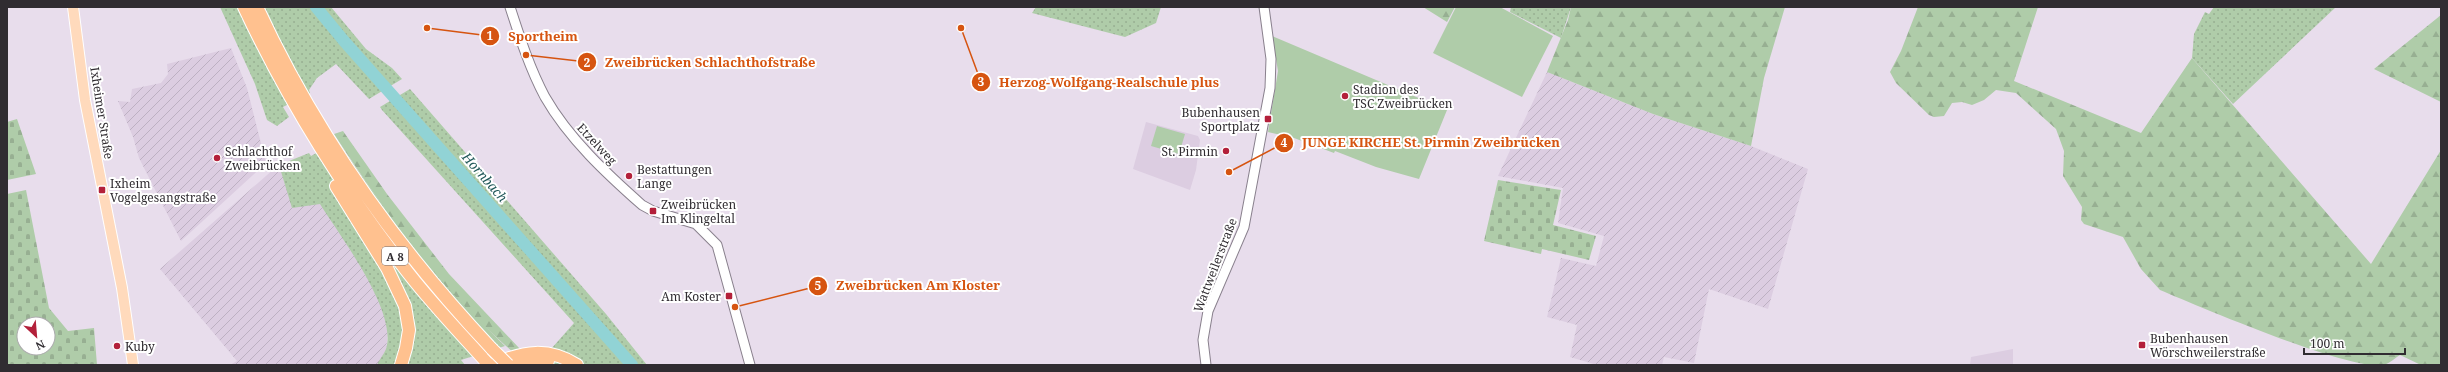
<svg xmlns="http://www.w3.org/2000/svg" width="2448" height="372" font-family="'Noto Serif',serif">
<defs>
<pattern id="industrial-furrows" width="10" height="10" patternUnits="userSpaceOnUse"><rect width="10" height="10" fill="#dccde1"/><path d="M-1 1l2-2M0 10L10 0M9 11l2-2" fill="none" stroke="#bdb0c2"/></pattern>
<pattern id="grass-dots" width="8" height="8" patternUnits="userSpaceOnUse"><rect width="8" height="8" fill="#afcca9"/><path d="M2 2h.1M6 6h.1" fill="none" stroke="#97af92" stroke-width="1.8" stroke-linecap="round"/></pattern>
<pattern id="forest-firs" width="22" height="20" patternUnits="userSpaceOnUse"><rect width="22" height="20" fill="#afcca9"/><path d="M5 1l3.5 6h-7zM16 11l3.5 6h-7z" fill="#97af92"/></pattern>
<pattern id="cemetery-stones" width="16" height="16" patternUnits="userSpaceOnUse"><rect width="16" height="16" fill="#afcca9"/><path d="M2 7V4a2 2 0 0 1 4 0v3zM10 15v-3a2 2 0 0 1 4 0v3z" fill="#97af92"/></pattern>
</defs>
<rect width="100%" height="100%" fill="#e8ddec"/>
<path fill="#dccde1" d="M1146,122L1198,136L1200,140L1196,170L1190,190L1133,169Z
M2013,349V365H1970L1971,357Z"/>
<path fill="url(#industrial-furrows)" d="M231,48L247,88L266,163L181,241L139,158L133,137L118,101L130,102L132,89L161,83L168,74L167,64Z
M1547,72L1653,114L1751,146L1808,169L1768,309L1709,289L1694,363L1664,357L1662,365H1597L1570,357L1577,325L1547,317L1561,258L1596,266L1604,236L1558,223L1563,188L1498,176Z
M301,157L390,303L385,365H230L237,361L160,269L275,168Z"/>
<path fill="url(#grass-dots)" d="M220,7H331L366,49L392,68L402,79L369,99L336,64L317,78L309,90L310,93L283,107L289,117L277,126L267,120L255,84Z
M1036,7H1161L1156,23L1125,37L1032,13Z
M1511,7H1571L1561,38L1510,12Z
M2214,7H2336L2233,104L2192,58L2194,34L2205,12L2209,14Z
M410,89L606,314L647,365H528L513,352L530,347L551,349L574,323L382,110L380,107Z
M338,141C387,215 441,284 505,346L461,360L465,365H377C379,360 384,354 386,349C398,312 340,236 320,204L292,208L279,165L309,153L311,156Z"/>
<path fill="url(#forest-firs)" d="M1423,7H1455L1447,22Z
M1571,7H1785L1764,78L1751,146L1653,114L1547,72L1568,20Z
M1918,7H2038L2014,81L2141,133L2192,58L2371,264L2441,150V365H2421L2400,355C2395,358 2390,363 2384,365C2352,372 2198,306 2160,290L2141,269L2123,237L2084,224L2081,220L2082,207L2063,176L2064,151L2056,129L2016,93L1996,90L1984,100L1972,105L1962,102L1952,103L1944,116L1934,117L1929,115L1896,83L1890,72L1901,51Z
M2441,15V102L2374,69Z
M343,131L387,194L449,274L520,349L513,352C441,291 385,212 334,134Z"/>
<path fill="url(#cemetery-stones)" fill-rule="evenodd" d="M17,119L36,174L7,180V122Z
M1498,180L1561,190L1553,225L1596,236L1589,260L1542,249L1541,254L1484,241Z
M26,190L49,308L68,331L94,328L97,365H7V194ZM24,324H48V348H24Z"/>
<path fill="#afcca9" d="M1456,7H1500L1553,36L1522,97L1433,53Z
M1272,36L1447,110L1419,179L1376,167L1335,151L1334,153L1294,138L1268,132L1278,71Z
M1157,126L1185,134L1179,154L1151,146Z"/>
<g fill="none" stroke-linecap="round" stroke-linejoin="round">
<path stroke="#91d3d5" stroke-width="12" d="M316,7L344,41L632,365"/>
<g stroke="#89808d" stroke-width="11">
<path id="secondary" d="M510,7C520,38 530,69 545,97C569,139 607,174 642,205L653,211L696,224L717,245L750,365
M1206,365L1203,340L1208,311L1244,227L1270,88L1271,59L1264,7"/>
</g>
<g stroke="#fff" stroke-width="12">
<path id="primary" d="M73,7L85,100L122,288L133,365"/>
</g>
<g stroke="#fff" stroke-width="14">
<path id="highway" d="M244,7C289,103 344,191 409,274C434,306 462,335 489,365
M257,7C316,135 396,247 492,349
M336,186L387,268L405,306L409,330L406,348L401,365
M494,364C524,351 548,347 577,365
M514,365L536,360L548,361"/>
</g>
<use href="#secondary" stroke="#fff" stroke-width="9"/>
<use href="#primary" stroke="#ffdabc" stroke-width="10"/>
<use href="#highway" stroke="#ffc18f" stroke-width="12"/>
<g stroke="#fff" stroke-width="14" stroke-linecap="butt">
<path id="highway-bridge" d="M492,349L508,365"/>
</g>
<use href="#highway-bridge" stroke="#ffc18f" stroke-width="12"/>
</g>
<g fill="#b3203a" stroke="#fff" stroke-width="1.5">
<circle cx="1345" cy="96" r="4"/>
<rect x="1264" y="115" width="8" height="8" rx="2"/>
<circle cx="1226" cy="151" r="4"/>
<circle cx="217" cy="158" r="4"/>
<circle cx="629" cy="176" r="4"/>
<rect x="98" y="186" width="8" height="8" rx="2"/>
<rect x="649" y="207" width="8" height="8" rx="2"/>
<rect x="725" y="292" width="8" height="8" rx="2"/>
<rect x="2138" y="341" width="8" height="8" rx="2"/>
<circle cx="117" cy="346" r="4"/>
</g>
<g text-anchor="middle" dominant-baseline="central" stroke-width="4" stroke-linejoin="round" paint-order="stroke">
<rect fill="#fff" stroke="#6e6b6f" stroke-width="1" x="382" y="247" width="26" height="18" rx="3"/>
<g font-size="11" font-weight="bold" fill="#302c31">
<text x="395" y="256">A 8</text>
</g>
<g font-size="12" fill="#302c31" stroke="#fff" text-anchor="start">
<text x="1353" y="89">Stadion des<tspan x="1353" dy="14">TSC Zweibrücken</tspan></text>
<text x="1260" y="112" text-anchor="end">Bubenhausen<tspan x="1260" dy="14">Sportplatz</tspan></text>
<text x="225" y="151">Schlachthof<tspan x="225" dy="14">Zweibrücken</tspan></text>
<text x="1218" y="151" text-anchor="end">St. Pirmin</text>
<text x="637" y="169">Bestattungen<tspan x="637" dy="14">Lange</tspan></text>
<text x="110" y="183">Ixheim<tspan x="110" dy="14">Vogelgesangstraße</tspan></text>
<text x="661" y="204">Zweibrücken<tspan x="661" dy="14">Im Klingeltal</tspan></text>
<text x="721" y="296" text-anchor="end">Am Koster</text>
<text x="2150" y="338">Bubenhausen<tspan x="2150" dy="14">Wörschweilerstraße</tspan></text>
<text x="125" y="346">Kuby</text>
</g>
<g font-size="12" fill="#302c31" stroke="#fff">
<text transform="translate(102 113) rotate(81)">Ixheimer Straße</text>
<text transform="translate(597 144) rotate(47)">Etzelweg</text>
<text transform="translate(1215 265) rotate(-69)">Wattweilerstraße</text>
</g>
<g font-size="13" font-style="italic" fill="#205859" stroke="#fff">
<text transform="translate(485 177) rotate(49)">Hornbach</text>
</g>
</g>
<path fill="none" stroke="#d65410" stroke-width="1.5" d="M427 28L490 36M526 55L587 62M961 28L981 82M1229 172L1284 143M735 307L818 286"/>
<g fill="#d65410" stroke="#fff" stroke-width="1.5">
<circle cx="427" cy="28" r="4"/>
<circle cx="526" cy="55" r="4"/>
<circle cx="961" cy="28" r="4"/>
<circle cx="1229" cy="172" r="4"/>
<circle cx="735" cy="307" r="4"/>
<circle cx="490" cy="36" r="10"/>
<circle cx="587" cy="62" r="10"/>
<circle cx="981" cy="82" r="10"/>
<circle cx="1284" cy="143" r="10"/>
<circle cx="818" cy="286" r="10"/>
</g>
<g font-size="12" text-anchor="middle" font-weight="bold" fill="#fff">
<text x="490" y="40">1</text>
<text x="587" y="67">2</text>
<text x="981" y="86">3</text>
<text x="1284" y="147">4</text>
<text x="818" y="290">5</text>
</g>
<g font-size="13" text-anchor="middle" font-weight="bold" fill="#d65410" stroke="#fff" stroke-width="4" stroke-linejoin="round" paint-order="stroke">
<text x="543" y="41">Sportheim</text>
<text x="710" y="67">Zweibrücken Schlachthofstraße</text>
<text x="1109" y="87">Herzog-Wolfgang-Realschule plus</text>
<text x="1431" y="147">JUNGE KIRCHE St. Pirmin Zweibrücken</text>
<text x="918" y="290">Zweibrücken Am Kloster</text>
</g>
<rect width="2448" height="372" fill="none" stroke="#302c31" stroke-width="16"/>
<g transform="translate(36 336) rotate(154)"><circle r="19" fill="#ffffff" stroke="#acabad"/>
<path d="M0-3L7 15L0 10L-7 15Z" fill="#b3203a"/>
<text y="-6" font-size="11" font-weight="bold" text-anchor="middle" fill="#302c31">N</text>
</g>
<path d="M2304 348v6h101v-6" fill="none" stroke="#302c31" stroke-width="2"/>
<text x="2310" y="348" font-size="12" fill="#302c31" stroke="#ffffff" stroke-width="3" paint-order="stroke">100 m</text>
</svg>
